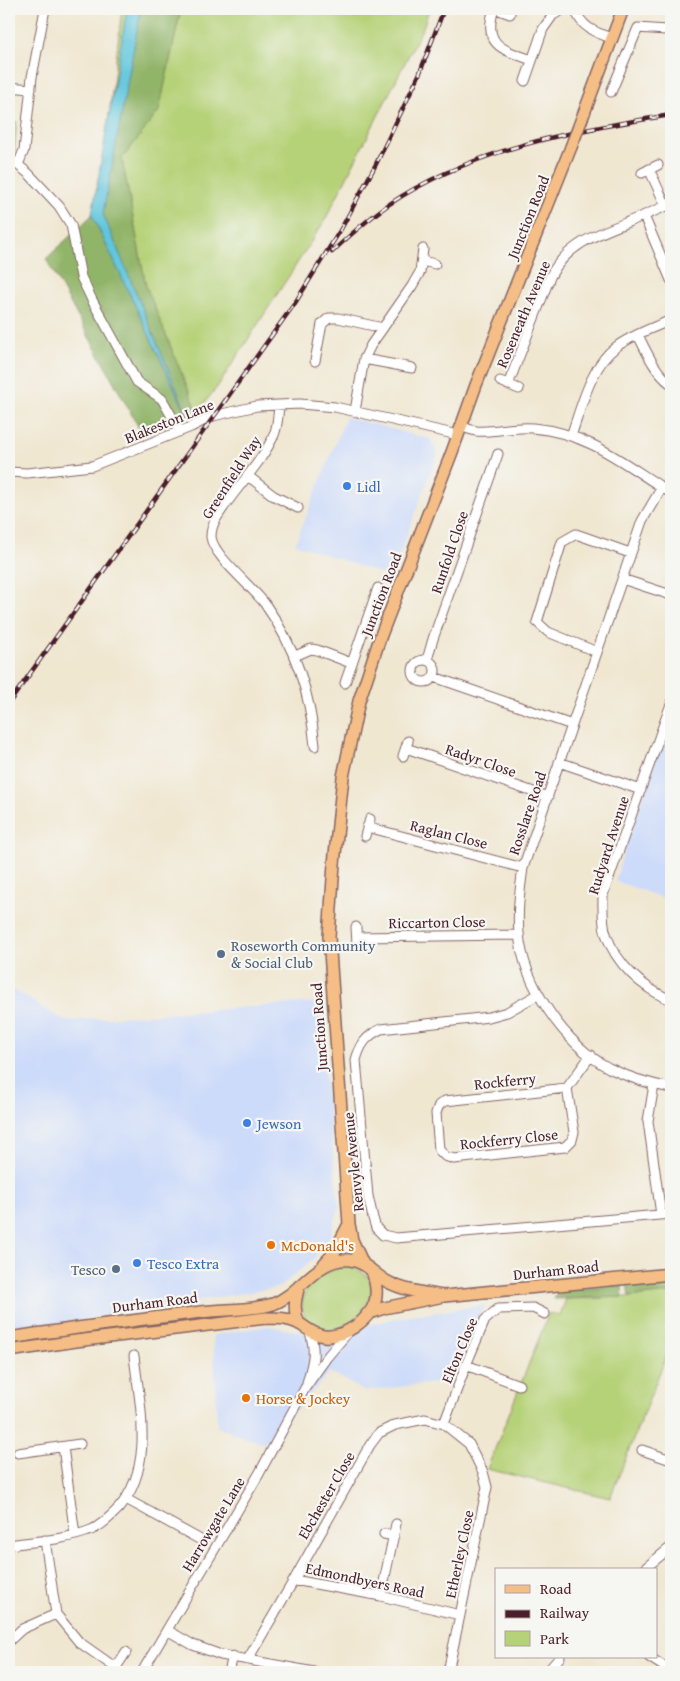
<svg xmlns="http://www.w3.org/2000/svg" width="680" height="1681" font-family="'Gentium Book Plus',serif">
<rect width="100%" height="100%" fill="#f6f6f2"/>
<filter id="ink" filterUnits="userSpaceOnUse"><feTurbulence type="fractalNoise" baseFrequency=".02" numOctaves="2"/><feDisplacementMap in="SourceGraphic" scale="10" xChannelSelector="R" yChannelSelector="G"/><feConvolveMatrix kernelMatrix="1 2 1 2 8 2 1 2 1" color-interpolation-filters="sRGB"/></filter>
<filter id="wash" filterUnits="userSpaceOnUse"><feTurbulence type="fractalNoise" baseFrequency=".0096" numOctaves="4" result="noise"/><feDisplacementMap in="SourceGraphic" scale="20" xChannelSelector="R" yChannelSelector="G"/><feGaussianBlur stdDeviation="1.12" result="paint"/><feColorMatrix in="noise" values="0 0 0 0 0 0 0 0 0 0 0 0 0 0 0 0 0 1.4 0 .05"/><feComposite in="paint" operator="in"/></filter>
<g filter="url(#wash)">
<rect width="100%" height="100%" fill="#f0e7d1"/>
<path fill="#cddbfa" d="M346,417L430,439L438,453L391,577L295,544Z
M671,714V901L615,881L626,844Z
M9,987L65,1021L317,1002L339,1207L329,1239L316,1257L280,1287L9,1332Z
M485,1305L452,1381L364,1391L330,1372L264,1444L217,1427L213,1335L268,1326L326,1336L392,1319Z"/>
<path fill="#b6d278" stroke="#807852" d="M122,9H429L424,25L325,220L218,386L194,416L97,215Z
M9,120L17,122L11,188L9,187Z
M346,1267C399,1273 357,1338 321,1329C314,1327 306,1322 304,1315C295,1289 323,1270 346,1267Z
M671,1293V1344L610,1498L487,1469L549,1313L560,1316L566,1299L629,1297Z"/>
<path fill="#90b468" stroke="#6d6a4a" d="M134,9H181L159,111L122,159L146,286L199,416L143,435L46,259L92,215Z
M671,1280V1293L629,1297L627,1284Z
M622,1285L623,1297L554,1299L558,1291Z"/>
<path fill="#60c6dc" stroke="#557284" d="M127,9H141L103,214L189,419L92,215Z"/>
</g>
<g filter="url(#ink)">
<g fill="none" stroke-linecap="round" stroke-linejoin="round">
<g stroke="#846565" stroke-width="11">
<path id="minor" d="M494,9C482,45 503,50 532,60
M497,9L510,14
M575,9C581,27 594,32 611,38
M525,81L543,29L553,15L564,9
M9,87L31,89
M611,92L638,28L666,30L671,29
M9,160L18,165L29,174L59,206L71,225L81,277L92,300L137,382L162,399L180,431
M18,165L24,150L32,77L45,9
M649,169L666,206
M642,173L658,165
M644,216L671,280
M422,261L435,264
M638,335C647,353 655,372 671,384
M364,359L412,368
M315,361L322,324L329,318H338L383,328
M500,381L519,389
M508,385L550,277C566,245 597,234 628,222C643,216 657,210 671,204
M279,405C278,415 278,425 274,435C260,466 233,490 216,519C213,524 211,531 211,537C213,556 253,587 265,604C296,648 310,693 315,746
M355,411L364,359L371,345L412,286L420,272L423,249
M461,426C465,428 471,430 476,431C493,433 514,426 533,428C590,433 625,465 671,493
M571,436C581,408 591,365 616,347C632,335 653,328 671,320
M9,472L27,473L92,466L191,427L213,416L257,406L300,404L335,407L458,435
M248,476L274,496L298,508
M662,487L642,521L523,868C520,889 517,911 519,933C523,984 564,1044 609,1068C629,1078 650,1084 671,1088
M622,579L671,595
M597,652L548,632L537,622L562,542L576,534L630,553
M295,656L311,649L317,650L351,663
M413 671a11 11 0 1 1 22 0a11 11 0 1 1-22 0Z
M427,660L433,639L498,454
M434,677L572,725
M345,683L378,588
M671,704L603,895C603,908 602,922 606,934C616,964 642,988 671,1000
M406,748L548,797
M403,756L408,741
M559,762L641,790
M367,827L523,868
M365,836L370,819
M356,927L357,945
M357,937L519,935
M539,994L507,1012L489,1017L381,1029C366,1036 360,1045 356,1060L368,1196L373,1218L376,1228L383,1235L396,1238L671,1214
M654,1085L648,1121L661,1215
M567,1088L445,1101L439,1105L436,1113L439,1150L445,1156L454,1159L565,1147L572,1140L574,1132L567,1088L591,1055
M466,1365L519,1385
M307,1383C313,1361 316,1354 310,1332
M444,1424L466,1365L485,1320L498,1309L533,1308L545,1314
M63,1447L75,1535
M642,1450L671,1460
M18,1453L80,1444
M126,1499L199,1539
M384,1534L394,1536
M45,1540L56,1614L79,1642L116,1668
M9,1545C36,1541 66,1540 91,1530C101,1526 110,1517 118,1509C155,1467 140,1407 134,1356
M643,1570L671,1547
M294,1580L381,1596L460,1615
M381,1596L396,1524
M167,1630L193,1645L221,1655L314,1672
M9,1641L22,1629L56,1614
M649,1657L671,1671
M248,1659L294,1580L370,1445L379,1433L395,1425L425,1419L444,1424L469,1444L483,1472L487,1487L448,1672
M113,1672L126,1652
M142,1672L259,1474L305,1388L327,1357L349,1331
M229,1672L233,1656
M547,1672L560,1657"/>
</g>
<g stroke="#846565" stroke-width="14">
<path id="major" d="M584,113L623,9
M324,1264L334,1253L349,1224
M363,1264L352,1240L349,1224L329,937L334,864L343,777L359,701L381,635L452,452L476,385L571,147
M367,1314L384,1308L444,1296L671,1274
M299,1324C293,1310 295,1300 299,1286
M9,1338C73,1328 137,1320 201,1312C224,1309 250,1311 273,1304C301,1294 316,1257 350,1260C364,1261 374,1274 386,1281C404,1291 424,1293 444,1296
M9,1351L76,1341L266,1318C278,1318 289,1318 300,1324C308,1329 314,1335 324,1336C343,1338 369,1321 375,1302C378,1291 375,1281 372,1271"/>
</g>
<use href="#minor" stroke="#fff" stroke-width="9"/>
<use href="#major" stroke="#f5be86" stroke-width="11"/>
<g stroke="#4a1f2b" stroke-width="4.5">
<path id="rail" d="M332,252C350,235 368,219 388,205C471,149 574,130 671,115
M9,703L295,303L341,229L376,164L419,75L444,9"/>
</g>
<use href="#rail" stroke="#f6f6f2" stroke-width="2.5" stroke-dasharray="8" stroke-linecap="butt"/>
<g stroke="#846565" stroke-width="14" stroke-linecap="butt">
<path id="major-bridge" d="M571,147L584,113"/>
</g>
<use href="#major-bridge" stroke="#f5be86" stroke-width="11"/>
</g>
</g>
<g fill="#3f7fe0" stroke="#f6f6f2" stroke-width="2">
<circle cx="347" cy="486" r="5"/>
<circle cx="247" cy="1123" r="5"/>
<circle cx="137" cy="1263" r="5"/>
</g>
<g fill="#5c6f8a" stroke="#f6f6f2" stroke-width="2">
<circle cx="221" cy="954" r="5"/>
<circle cx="116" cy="1269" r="5"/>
</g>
<g fill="#e8710a" stroke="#f6f6f2" stroke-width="2">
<circle cx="271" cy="1245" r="5"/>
<circle cx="246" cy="1398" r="5"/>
</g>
<g text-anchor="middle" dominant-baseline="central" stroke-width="4.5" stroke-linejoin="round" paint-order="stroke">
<g font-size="15" fill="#4a1f2b" stroke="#f6f6f2">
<text transform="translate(528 217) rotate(-68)">Junction Road</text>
<text transform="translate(523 314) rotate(-67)">Roseneath Avenue</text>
<text transform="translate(169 421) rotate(-22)">Blakeston Lane</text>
<text transform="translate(231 477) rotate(-57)">Greenfield Way</text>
<text transform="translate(449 552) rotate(-71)">Runfold Close</text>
<text transform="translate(381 594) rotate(-69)">Junction Road</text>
<text transform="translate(481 760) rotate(19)">Radyr Close</text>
<text transform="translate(527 813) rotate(-71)">Rosslare Road</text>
<text transform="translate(449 834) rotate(14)">Raglan Close</text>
<text transform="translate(608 845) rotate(-72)">Rudyard Avenue</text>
<text transform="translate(437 922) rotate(-1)">Riccarton Close</text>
<text transform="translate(319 1027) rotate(-94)">Junction Road</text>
<text transform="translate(505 1081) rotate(-6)">Rockferry</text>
<text transform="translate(509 1139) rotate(-6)">Rockferry Close</text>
<text transform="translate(353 1162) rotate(-96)">Renvyle Avenue</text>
<text transform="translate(556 1270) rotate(-6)">Durham Road</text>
<text transform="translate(155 1302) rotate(-7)">Durham Road</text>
<text transform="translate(459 1350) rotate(-67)">Elton Close</text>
<text transform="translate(326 1495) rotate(-60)">Ebchester Close</text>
<text transform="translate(213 1524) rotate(-59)">Harrowgate Lane</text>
<text transform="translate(459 1554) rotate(-78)">Etherley Close</text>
<text transform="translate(365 1580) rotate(12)">Edmondbyers Road</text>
</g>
<g font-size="15" fill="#366cbe" stroke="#f6f6f2" text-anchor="start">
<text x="357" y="486">Lidl</text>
<text x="257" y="1123">Jewson</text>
<text x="147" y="1263">Tesco Extra</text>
</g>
<g font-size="15" fill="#4e5e75" stroke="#f6f6f2" text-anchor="start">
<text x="231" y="945">Roseworth Community<tspan x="231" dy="17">&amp; Social Club</tspan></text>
<text x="106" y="1269" text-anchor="end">Tesco</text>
</g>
<g font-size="15" fill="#c56008" stroke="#f6f6f2" text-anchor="start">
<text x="281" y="1245">McDonald's</text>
<text x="256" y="1398">Horse &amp; Jockey</text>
</g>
</g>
<rect width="680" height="1681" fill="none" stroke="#f6f6f2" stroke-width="30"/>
<rect x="495" y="1568" width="162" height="90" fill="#f6f6f2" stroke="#b1a0a2"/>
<rect x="505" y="1585" width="25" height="8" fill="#f5be86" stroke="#b1a0a2"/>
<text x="540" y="1594" font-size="15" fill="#4a1f2b">Road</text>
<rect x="505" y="1610" width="25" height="8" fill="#4a1f2b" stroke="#b1a0a2"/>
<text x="540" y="1618" font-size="15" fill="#4a1f2b">Railway</text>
<rect x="505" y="1631" width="25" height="15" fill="#b6d278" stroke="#b1a0a2"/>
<text x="540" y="1644" font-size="15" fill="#4a1f2b">Park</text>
</svg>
